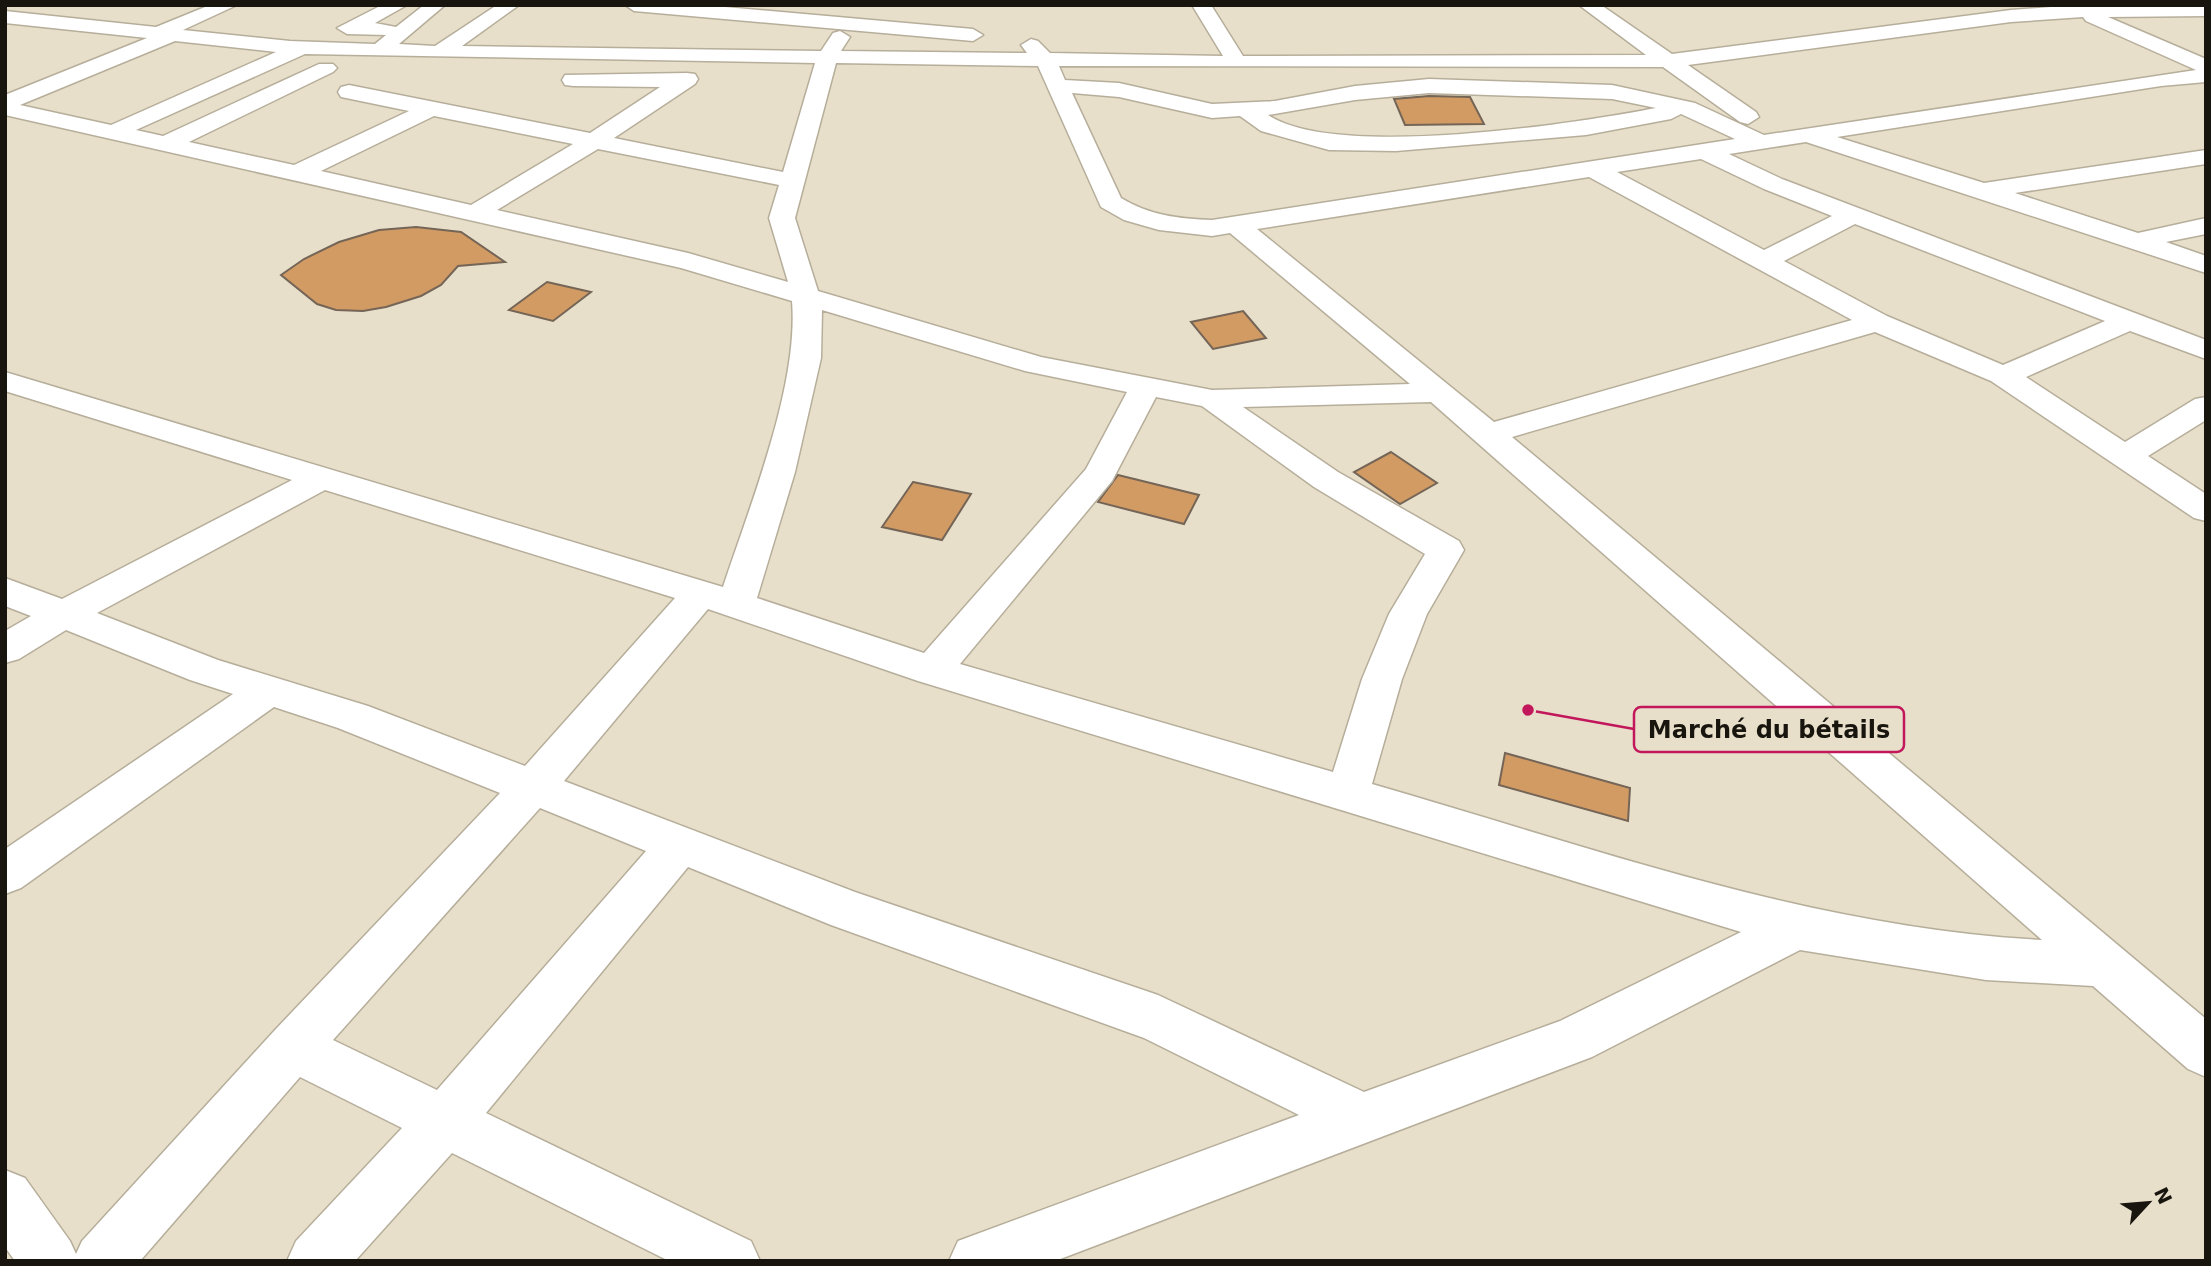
<svg xmlns="http://www.w3.org/2000/svg" width="2211" height="1266" font-family="'DejaVu Sans',sans-serif">
<rect width="100%" height="100%" fill="#e8dfcb"/>
<path fill="#d29b64" stroke="#746557" stroke-width="2" d="M1429,96L1470,97L1484,124L1405,125L1394,99Z
M416,227L461,232L505,262L458,266L441,285L421,296L386,307L363,311L336,310L317,304L281,275L304,259L339,242L379,230Z
M547,282L591,292L553,321L509,310Z
M1243,311L1266,338L1213,349L1191,322Z
M1391,452L1437,483L1400,504L1354,472Z
M1118,475L1199,495L1184,524L1098,502Z
M913,482L971,494L942,540L882,527Z
M1505,753L1630,788L1628,821L1499,785Z"/>
<g fill="none" stroke-linecap="round" stroke-linejoin="round">
<g stroke="#b6ae9a" stroke-width="3">
<path id="minor" d="M210,5H237L183,30L290,41L375,44L386,35L347,34L337,28L382,5H407L375,23L396,27L424,5H445L399,44L435,46L497,5H519L462,46L821,51L833,33L840,31L850,37L841,51L1027,53L1021,45L1031,39L1038,41L1050,53L1223,56L1192,5H1211L1243,56L1646,55L1579,5H1601L1672,54L2011,10L2076,5H2206V16L2108,17L2206,59V82L2161,86L1837,137L1984,183L2206,150V164L2015,193L2138,233L2206,218V234L2166,242L2206,256V273L1806,142L1729,154L1782,179L2206,340V359L2130,331L2026,377L2125,442L2195,399L2206,397V420L2148,456L2206,494V521L2194,518L1991,381L1875,332L1512,437L2206,1019V1077L2188,1069L2093,986L1986,980L1800,950L1592,1057L1055,1261H949L958,1241L1299,1115L1144,1038L831,925L688,867L486,1113L751,1241L760,1261H669L452,1153L355,1261H287L296,1241L402,1128L300,1077L140,1261H15L5,1247V1170L25,1178L70,1241L76,1254L82,1241L275,1030L500,793L338,728L274,707L21,888L5,894V849L233,694L190,680L66,630L19,659L5,663V631L31,616L5,606V578L62,599L292,480L5,391V372L723,587C750,505 799,385 792,301L681,268L5,115V95L147,38L5,23V11L156,27ZM2083,17L2086,21L2196,70L1764,135L1695,103L1612,85L1429,79L1355,86L1275,101L1212,104L1119,83L1065,80L1059,66L1663,67L1740,122L1748,124L1759,117L1756,112L1688,65L2011,22ZM175,41L276,52L111,125L20,105ZM305,54L815,63L783,172L614,138L695,84L698,79L695,74L687,73L565,75L562,80L565,85L573,86L660,87L590,133L349,85L341,87L338,92L341,97L409,111L294,165L189,142L333,72L337,68L333,64H319L163,136L136,130ZM836,63L1038,66L1101,207L1124,220L1159,230L1212,236L1230,233L1410,384L1212,390L1041,357L818,291L795,218ZM1072,93L1119,97L1212,118L1240,116L1261,131L1329,150L1396,151L1586,135L1671,119L1681,114L1735,139L1212,220C1179,219 1149,215 1121,198ZM1429,93L1612,99L1656,108C1573,124 1336,160 1268,115L1355,100ZM434,116L573,144L471,205L321,171ZM598,149L779,185L769,218L788,282L688,253L497,210ZM1701,159L1764,189L1832,216L1764,250L1617,172ZM1589,177L1852,320L1494,422L1257,229ZM1855,224L2105,321L2003,365L1887,316L1784,261ZM822,310L1025,371L1127,392L1086,469L924,653L757,598L795,472L821,358ZM1156,397L1202,406L1314,487L1425,554L1389,614L1362,679L1333,772L960,664L1112,481ZM1431,402L2042,940C1812,928 1591,847 1372,784L1402,679L1427,614L1464,550L1459,541L1338,472L1243,407ZM325,490L675,598L525,766L368,706L218,660L97,613ZM708,609L918,681L1741,932L1560,1021L1364,1092L1158,995L855,892L564,781ZM540,808L646,851L437,1090L333,1040Z
M625,5H703L973,29L983,35L973,41L634,11Z"/>
</g>
<use href="#minor" fill="#fff" fill-rule="evenodd"/>
</g>
<path fill="none" stroke="#c2185b" stroke-width="2.5" d="M1528 710L1634 729"/>
<circle fill="#c2185b" stroke="#e8dfcb" stroke-width="2.5" cx="1528" cy="710" r="7"/>
<rect fill="#e8dfcb" stroke="#c2185b" stroke-width="2.5" x="1634" y="707" width="270" height="45" rx="7"/>
<g font-size="24" text-anchor="middle" font-weight="bold" fill="#18150e">
<text x="1769" y="738">Marché du bétails</text>
</g>
<rect width="2211" height="1266" fill="none" stroke="#18150e" stroke-width="14"/>
<g transform="translate(2148 1203) rotate(64)" stroke="#e8dfcb" stroke-width="5" paint-order="stroke">
<path d="M0-5L12 26L0 18L-12 26Z" fill="#18150e"/>
<text y="-10" font-size="19" font-weight="bold" text-anchor="middle" fill="#18150e">N</text>
</g>
</svg>
